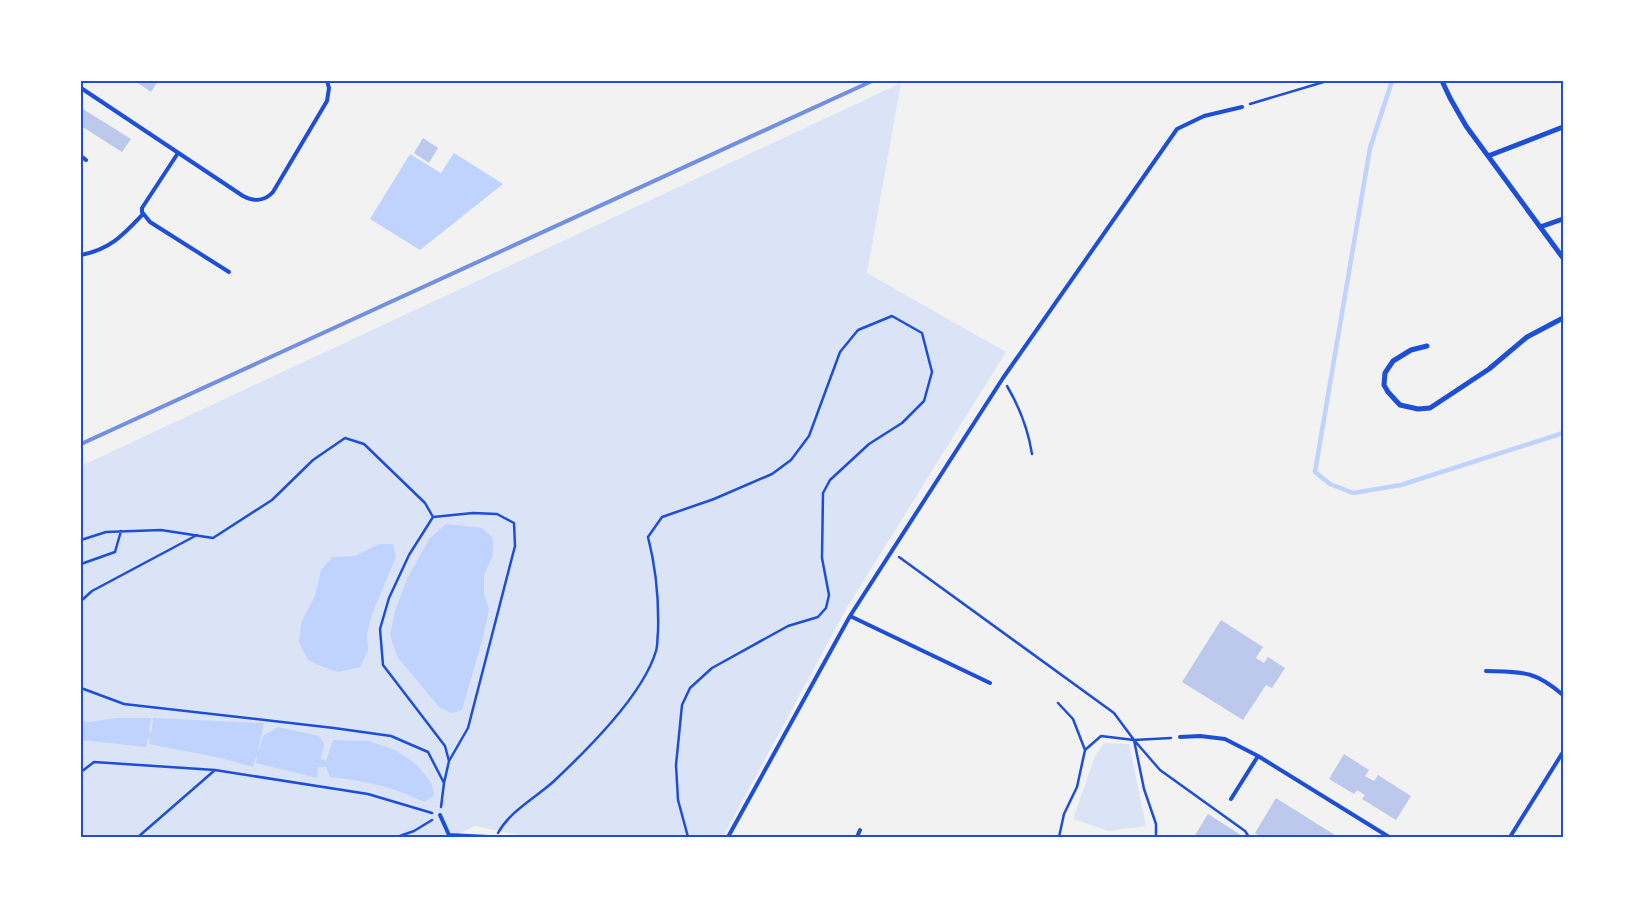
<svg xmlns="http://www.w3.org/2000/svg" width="1644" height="918" font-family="Helvetica,sans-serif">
<rect width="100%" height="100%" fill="#f2f2f2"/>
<path fill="#dbe4f7" d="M901,83L867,273L1006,352L846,609L723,837H528L475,826L456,835H449L448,837H81V466Z
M1104,743L1129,744L1146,826L1109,831L1073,819L1095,756Z"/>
<path fill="#bfd3fe" d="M454,153L503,184L420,250L370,219L410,154L441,173Z
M446,524L482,528L493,538V555L484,575V594L489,609L483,637L462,710L452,713L440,708L398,658L390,636L395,611L407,579L429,539Z
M379,544H393L396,557L372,614L367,634L368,651L360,667L338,672L323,667L308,660L299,642L301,623L315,596L321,570L332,557L355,556Z
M116,718H151L149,733L151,734L153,718L264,723L258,750H259L263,736L278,727L319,736L324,744L321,759L326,761L333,740L369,741L395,750L417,765L432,784L434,796L424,802C392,786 364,781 330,777L326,767H318L317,778L256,763L257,754L253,767L221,758L149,744L150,739L148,738L146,747L81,740V721L90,722Z"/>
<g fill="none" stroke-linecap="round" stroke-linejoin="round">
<path stroke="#bfd3fe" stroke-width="4.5" d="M1392,81L1370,148L1315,472L1330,484L1353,493L1401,485L1563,433"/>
</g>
<path fill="#bdc9ec" d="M135,81H158L151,92Z
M83,109L131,139L122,152L81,126V112Z
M423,138L438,148L429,163L414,153Z
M1221,620L1263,647L1256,658L1264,663L1268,657L1285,668L1272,688L1266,685L1243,720L1182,682Z
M1344,754L1369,770L1365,776L1374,781L1378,775L1411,796L1396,820L1362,799L1365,795L1357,790L1354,794L1329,779Z
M1276,798L1338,837H1261L1255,833Z
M1208,814L1244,837H1194Z"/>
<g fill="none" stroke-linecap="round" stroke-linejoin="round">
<path stroke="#1d4ed8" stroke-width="2.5" d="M1250,104L1327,81
M1007,386C1020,408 1028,429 1032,454
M433,517L473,513L497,514L514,523L515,546L468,728L449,761
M81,540L106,532L161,530L213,538L272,500L313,460L345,438L364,444L425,503L433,517L409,555L389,598L380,629L383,665L445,746L449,761L444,783
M899,557L1114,713L1134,740L1144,789L1156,824V837
M81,564L115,552L121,531
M81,601L92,591L197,535
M81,688L124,704L334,728L391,736L428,752L444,783L441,807
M1058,703L1073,719L1085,750L1077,787L1064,814L1059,837
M1134,740L1171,738
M1085,750L1101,736L1134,740L1160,770L1245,831L1249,837
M81,772L94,762L215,770
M498,833C510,811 535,798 553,782C587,750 643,695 656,651C658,645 657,638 658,632C659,600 656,568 648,537L662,517L714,499L772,474L791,460L809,436L840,352L858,330L892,316L922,333L932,372L924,401L902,423L869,444L830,480L823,493L822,558L829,595L826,608L818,617L788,626L712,668L690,688L682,705L676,765L678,800L688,837
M138,837L215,770L368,794L432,813
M397,837L414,831L432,820
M1352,837H1353"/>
<path stroke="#1d4ed8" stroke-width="4" d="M81,88L243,196C254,202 265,201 273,192L327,101L329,88L327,81
M178,153L142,208V212L150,222L229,272
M81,156L86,160
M81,255C111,249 123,235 143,214
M850,616L990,683
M1486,671C1522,672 1534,670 1563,695
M1180,737L1200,736L1225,739L1258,756L1389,837
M1231,799L1258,756
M440,815L449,835L489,837
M728,837L850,616L1003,378L1177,129L1204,116L1242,107
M857,837L860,830
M1510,837L1563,752"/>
<path stroke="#1d4ed8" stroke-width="5" d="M1442,81L1450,98L1466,126L1563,258
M1488,156L1563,127
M1540,227L1563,219
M1427,346L1411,350L1393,361L1385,373L1384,385L1388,392L1400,405L1418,409L1430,408L1489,369L1527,337L1563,318"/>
<path stroke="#7290e2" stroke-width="4" d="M81,444L872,81"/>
</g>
<rect width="1644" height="918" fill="none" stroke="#ffffff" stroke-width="165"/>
<rect x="82" y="82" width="1480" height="754" fill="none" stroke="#1d4ed8" stroke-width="2"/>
</svg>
